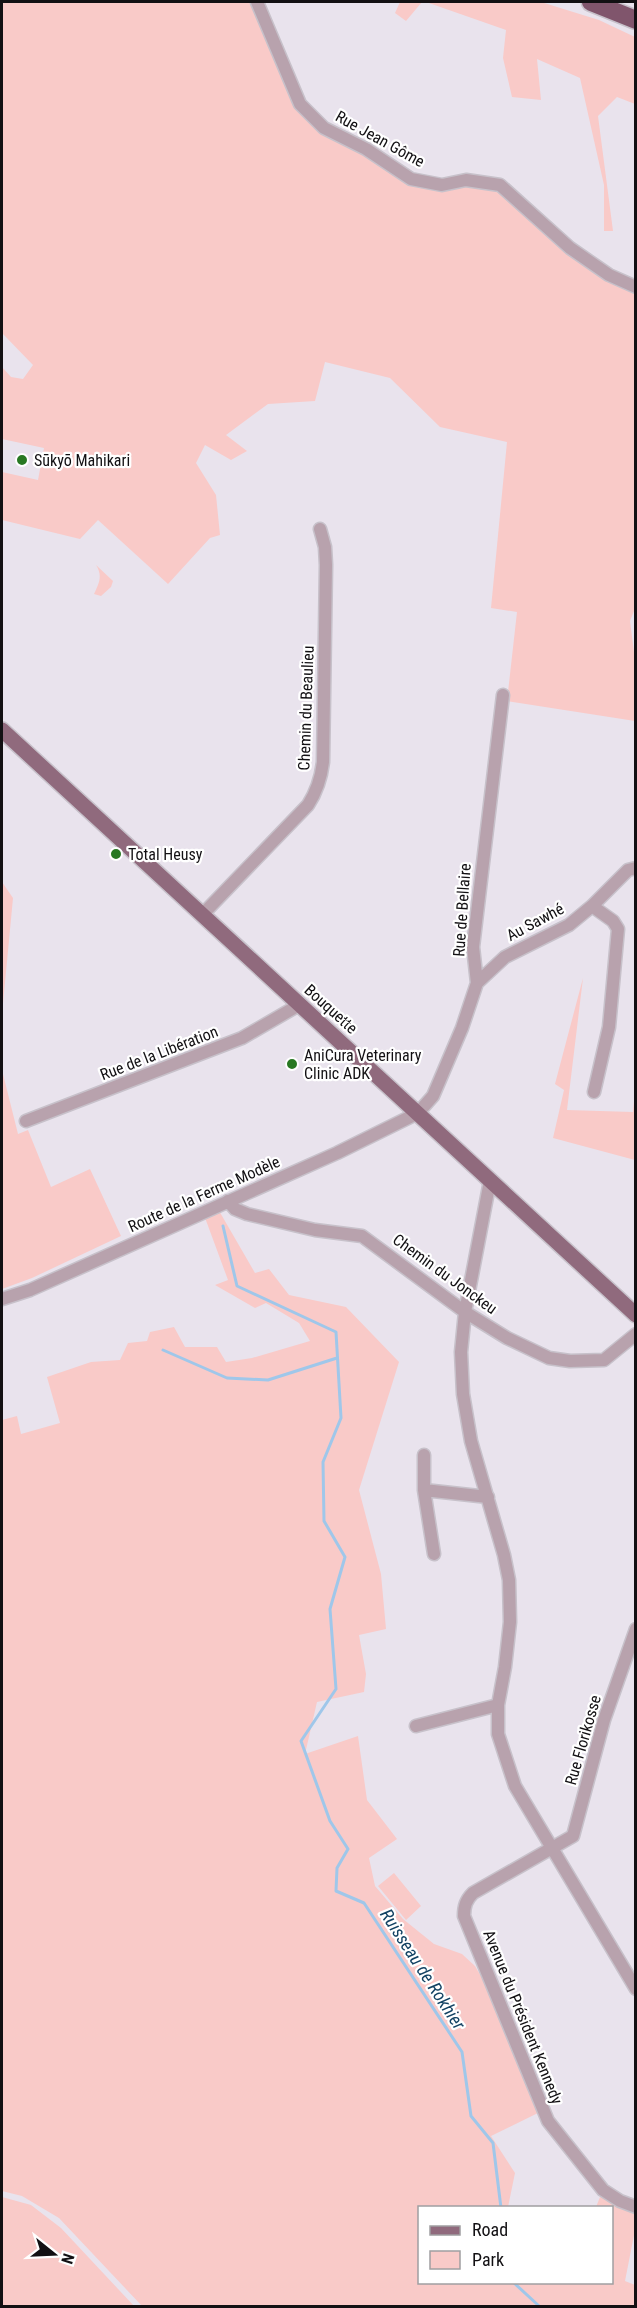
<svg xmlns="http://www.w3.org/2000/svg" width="637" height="2308" font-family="'Roboto Condensed',sans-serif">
<rect width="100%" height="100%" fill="#e9e3ed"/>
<path fill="#f9cac8" d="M2,2H249L265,31L296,105L412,183L436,191L469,184L494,189L588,269L635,292L636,606L630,621L636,668L635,721L507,701L517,612L491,608L507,442L440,427L390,378L325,362L315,401L268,404L226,435L247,451L231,460L205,445L196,463L216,495L220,535L210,538L168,584L98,520L80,539L2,520V472L38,480L44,448L2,439V367L11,377L23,379L33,365L2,333Z
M400,2H422L406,21L395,13Z
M426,2H541L599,20L635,37V104L617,97L598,116L613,231H604V185L580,78L537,59L541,100L512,97L503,58L506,30Z
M96,565L113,581L111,587L101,596L94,594C99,583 103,576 96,565Z
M2,882L13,898L2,1014Z
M583,978L567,1110L633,1112L635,1090V1160L553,1138L564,1090L555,1084Z
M2,1070L18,1134L28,1130L51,1187L90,1169L121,1236L32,1278L2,1289Z
M218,1209L255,1273L269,1269L289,1295L346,1307L399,1362L359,1490L381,1574L386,1629L359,1635L366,1674L364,1692L317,1702L305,1754L358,1736L367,1800L397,1839L369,1858L375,1886L403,1919L434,1944L462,1954L475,1966L486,1985L538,2113L491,2136L515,2173L508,2207L420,2208V2282H612V2208L596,2207L600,2197L635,2210V2230L625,2281L635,2285V2306H142L59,2218L22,2196L2,2191V1420L17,1416L21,1434L60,1423L47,1377L91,1362L120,1360L128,1343L147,1341L150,1332L174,1327L185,1347H217L226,1362L252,1358L310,1341L299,1323L266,1303L255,1308L215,1285L228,1280L204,1215Z
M394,1873L421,1906L406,1920L378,1886Z
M2,2197L31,2205L61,2228L134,2306H2Z"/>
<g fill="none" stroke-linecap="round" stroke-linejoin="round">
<path stroke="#9fc7ea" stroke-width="3" d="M223,1226L237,1286L336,1332L341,1418L323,1462L324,1521L345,1557L330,1609L336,1689L301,1741L330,1821L348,1849L337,1868L336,1891L364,1903L462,2052L471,2116L493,2143L501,2208
M163,1350L227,1378L268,1380L337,1358
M513,2282L539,2306"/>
<g stroke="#c7c1ca" stroke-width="15">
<path id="minor" d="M257,2L300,104L324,128L366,149L411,179L442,185L466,180L500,185L570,248L609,275L636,287
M592,906L613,921L618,929L609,1027L594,1092
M202,915L308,805C317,791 321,779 323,762L326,565L325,547L320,529
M477,983L505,957L569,925L592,906L628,870L636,868
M26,1121L242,1038L299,1005
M490,1181L465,1312L461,1352L463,1394L471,1441L504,1555L509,1580L510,1622L505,1667L498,1705V1734L515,1786L636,1989
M228,1201L235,1209L247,1214L315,1230L362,1236L465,1312L507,1338L549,1358L570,1361L604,1360L636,1334
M2,1299L30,1290L337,1153L418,1113L433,1096L462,1028L477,983L473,947L503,695
M424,1455V1490L434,1554
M424,1490L488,1497
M636,1629L604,1720L573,1836L473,1893C466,1900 464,1906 464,1916L548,2121L603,2190L620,2201L636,2207
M416,1726L498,1705"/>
</g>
<g stroke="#c7c1ca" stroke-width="18">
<path id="major" d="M2,730L636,1315"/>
</g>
<g stroke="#c7c1ca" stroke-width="21">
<path id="highway" d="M591,2L636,20"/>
</g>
<use href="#minor" stroke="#b8a2ad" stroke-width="12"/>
<use href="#major" stroke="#906a7d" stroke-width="15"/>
<use href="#highway" stroke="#80556c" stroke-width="18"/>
</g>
<g fill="#287822" stroke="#fff" stroke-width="2">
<circle cx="22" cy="460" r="6"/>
<circle cx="116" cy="854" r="6"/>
<circle cx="292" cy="1064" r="6"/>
</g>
<g text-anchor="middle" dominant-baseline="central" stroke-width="4.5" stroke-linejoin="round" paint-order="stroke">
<g font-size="16" fill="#121013" stroke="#fff">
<text transform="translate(380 139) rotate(29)">Rue Jean Gôme</text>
<text transform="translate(306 708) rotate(-88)">Chemin du Beaulieu</text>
<text transform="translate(462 910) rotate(-86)">Rue de Bellaire</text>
<text transform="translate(535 922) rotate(-28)">Au Sawhé</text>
<text transform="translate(331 1009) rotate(42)">Bouquette</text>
<text transform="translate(159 1053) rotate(-21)">Rue de la Libération</text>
<text transform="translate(204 1194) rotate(-24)">Route de la Ferme Modèle</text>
<text transform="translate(445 1274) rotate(36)">Chemin du Jonckeu</text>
<text transform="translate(583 1740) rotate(-74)">Rue Florikosse</text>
<text transform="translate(523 2017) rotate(68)">Avenue du Président Kennedy</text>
</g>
<g font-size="16" fill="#121013" stroke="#fff" text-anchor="start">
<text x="34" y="460">Sūkyō Mahikari</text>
<text x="128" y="854">Total Heusy</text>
<text x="304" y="1055">AniCura Veterinary<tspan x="304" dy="18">Clinic ADK</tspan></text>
</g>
<g font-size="18" font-style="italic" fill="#134263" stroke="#fff">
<text transform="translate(423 1969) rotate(57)">Ruisseau de Rokhier</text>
</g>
</g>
<rect width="637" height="2308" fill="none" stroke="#121013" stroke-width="6"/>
<rect x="418" y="2206" width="195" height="78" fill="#ffffff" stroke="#a09fa1" stroke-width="1.5"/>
<rect x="430" y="2226" width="30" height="9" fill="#906a7d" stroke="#a09fa1" stroke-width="1.5"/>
<text x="472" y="2236" font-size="18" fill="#121013">Road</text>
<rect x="430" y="2251" width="30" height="18" fill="#f9cac8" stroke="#a09fa1" stroke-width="1.5"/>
<text x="472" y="2266" font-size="18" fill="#121013">Park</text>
<g transform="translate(54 2254) rotate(108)" stroke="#ffffff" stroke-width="4.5" paint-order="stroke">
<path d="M0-4.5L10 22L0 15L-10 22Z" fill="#121013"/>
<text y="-9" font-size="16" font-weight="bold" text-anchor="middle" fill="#121013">N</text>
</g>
</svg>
